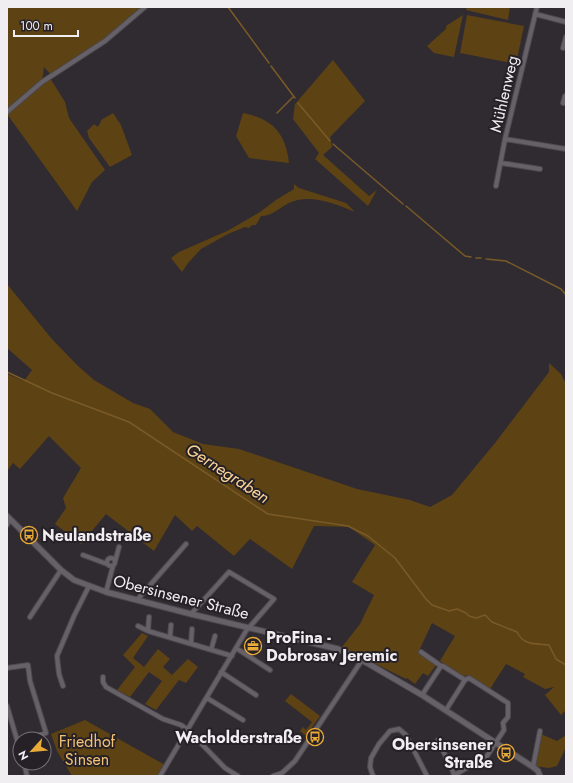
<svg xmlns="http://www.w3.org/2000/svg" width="573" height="783" font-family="Jost,sans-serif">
<rect width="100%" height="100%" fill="#302b31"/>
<path fill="#5d4214" d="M7,7H145L105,40L52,76L44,67L42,82L7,112Z
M467,7H510L508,20L466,10Z
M463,15L454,57L434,53L427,46L446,29V26Z
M467,15L524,26L516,64L460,53Z
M333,60L365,101L330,137L332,147L323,155L369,196L377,190L368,206L315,159L319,153L293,119L295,104Z
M50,78L65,102L69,118L105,170L92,182L77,211L7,114L16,105Z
M113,113L121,125L132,155L110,167L89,138L87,131L94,124L98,127L101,121V120Z
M243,113C273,119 286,134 289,163L249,158L236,136Z
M294,184L299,188L346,203L355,212C336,204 309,193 289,203C279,208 272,216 261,216L256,225H252L249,228L245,227L228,234L201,249L188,263L182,272L171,258L179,252L227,231L243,222L260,212L276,200L294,189Z
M7,284L51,338L77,365L94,380L133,403L150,409L173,432L203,444L239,449L357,489L410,500L430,507L452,495L495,443L549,372V363L561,374L566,384V710L561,715L545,695L554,687L545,689L523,677L525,674L506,664L490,689L468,675L463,676L440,661L455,636L432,623L418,653L436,665L428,676L423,673L415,684L407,678L406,679L342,647L360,624L374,595L352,582L375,545L349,527L314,526L292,569L250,539L234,556L197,526L192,531L175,515L154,551L106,514L81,544L55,524L66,508L63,498L81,468L49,436L20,469L13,463L7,471V374L24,381L32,370L7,348Z
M142,633L148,636L133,658L144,667L158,649L170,659L163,667L172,675L188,659L198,667L186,683L179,680L156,710L145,704L162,681L149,672L130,697L117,690L135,667L123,655Z
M291,694L320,716L306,736L300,731L303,727L306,730L312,722L285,701Z
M85,720L165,765L159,776H72L57,751L51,734Z
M541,734L557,741L566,735V747L557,766L549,768L534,766Z"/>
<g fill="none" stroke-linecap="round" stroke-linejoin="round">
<path stroke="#7a5b27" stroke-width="1.5" d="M228,7L269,63
M271,66L295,98
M298,103L330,141
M277,113L293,97
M333,144L403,204
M406,206L465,256L471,257
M476,258H481
M486,259L506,261L561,289L566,295
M7,372L52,393L129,422L268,514L348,526L368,536L395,558L426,599L432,605L449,611L457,609L466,613L469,616L476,618L485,615L492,622L517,632C524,646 535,643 549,645L556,659L566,665"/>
<g stroke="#4c484d" stroke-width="6">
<path id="minor" d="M535,14L566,22
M563,48L566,37
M566,96H565L563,103H566
M7,112L42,82L105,41L145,7
M505,139L566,149
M501,163L540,169
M496,186L505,139L537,7
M7,525L10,519
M83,555L107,564
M107 562a4 4 0 1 1 8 0a4 4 0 1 1-8 0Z
M115,562L119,547
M106,592L113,566
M137,600L186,544
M30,617L61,570
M138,626L148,631L232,656
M148,631L149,617
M170,637L171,625
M191,643L192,629
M236,648L270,670
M211,650L215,636
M421,652L441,666
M7,668L28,665L30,681L46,733L26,739
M221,672L256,695
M103,677V682L106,687L163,719L181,725L188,730L225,768L238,776
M63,686L59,674L57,656L74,616L89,586
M422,695L441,666H443L465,680L469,678L508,703V717L503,723L504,730L487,756L453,776
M207,698L243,720
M7,706L20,750
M446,710L465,680
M438,740L455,776
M24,763L27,776
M533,767L540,731
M160,776L246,631L274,599L229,572L191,614
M273,776L282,773L295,761L362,660
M373,776L370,767L371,758L379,744L390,731L399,729L406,735L427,776"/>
</g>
<g stroke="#4c484d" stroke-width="7">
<path id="tertiary" d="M7,516L61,570L74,580L106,592L191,614L338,649L362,660L422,695L533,767L538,771L540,776"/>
</g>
<use href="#minor" stroke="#666168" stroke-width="4"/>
<use href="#tertiary" stroke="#666168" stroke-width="5"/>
</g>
<defs>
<g id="bus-ring" transform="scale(0.9)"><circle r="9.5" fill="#262127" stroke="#e9aa38" stroke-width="1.5"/><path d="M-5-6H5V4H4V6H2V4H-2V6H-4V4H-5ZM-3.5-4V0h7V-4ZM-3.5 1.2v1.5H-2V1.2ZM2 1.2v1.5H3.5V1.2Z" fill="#e9aa38"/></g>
<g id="office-ring" transform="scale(0.9)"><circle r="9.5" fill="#262127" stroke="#e9aa38" stroke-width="1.5"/><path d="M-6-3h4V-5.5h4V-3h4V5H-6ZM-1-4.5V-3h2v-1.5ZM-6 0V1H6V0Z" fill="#e9aa38"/></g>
</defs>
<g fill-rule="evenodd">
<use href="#bus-ring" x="29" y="535"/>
<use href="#office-ring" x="253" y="646"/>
<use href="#bus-ring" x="315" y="737"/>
<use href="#bus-ring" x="506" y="753"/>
</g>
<g text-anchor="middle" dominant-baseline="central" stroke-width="4" stroke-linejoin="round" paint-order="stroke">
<g font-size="16" fill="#f1eef2" stroke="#262127">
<text transform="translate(504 94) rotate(-77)">Mühlenweg</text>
<text transform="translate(181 597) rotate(14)">Obersinsener Straße</text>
</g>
<g font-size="16" font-weight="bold" fill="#f1eef2" stroke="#262127" text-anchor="start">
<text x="42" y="535">Neulandstraße</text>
<text x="266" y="637">ProFina -<tspan x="266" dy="18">Dobrosav Jeremic</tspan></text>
<text x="302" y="737" text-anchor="end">Wacholderstraße</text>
<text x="493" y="744" text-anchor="end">Obersinsener<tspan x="493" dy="18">Straße</tspan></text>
</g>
<g font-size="16" fill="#f2c174" stroke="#262127">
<text x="87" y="741">Friedhof<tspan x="87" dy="18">Sinsen</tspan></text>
</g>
<g font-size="17" font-style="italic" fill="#fad397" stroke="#262127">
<text transform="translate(228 473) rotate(33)">Gernegraben</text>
</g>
</g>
<rect width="573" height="783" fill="none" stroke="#f1eef2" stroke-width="16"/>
<g transform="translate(32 751) rotate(243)"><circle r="19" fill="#262127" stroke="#777378"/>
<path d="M0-3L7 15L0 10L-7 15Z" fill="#e9aa38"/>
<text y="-6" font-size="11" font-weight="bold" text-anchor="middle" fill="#f1eef2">N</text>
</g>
<path d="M14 30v6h64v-6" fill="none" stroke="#f1eef2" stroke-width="2"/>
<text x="20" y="30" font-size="12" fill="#f1eef2" stroke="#262127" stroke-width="3" paint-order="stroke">100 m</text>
</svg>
